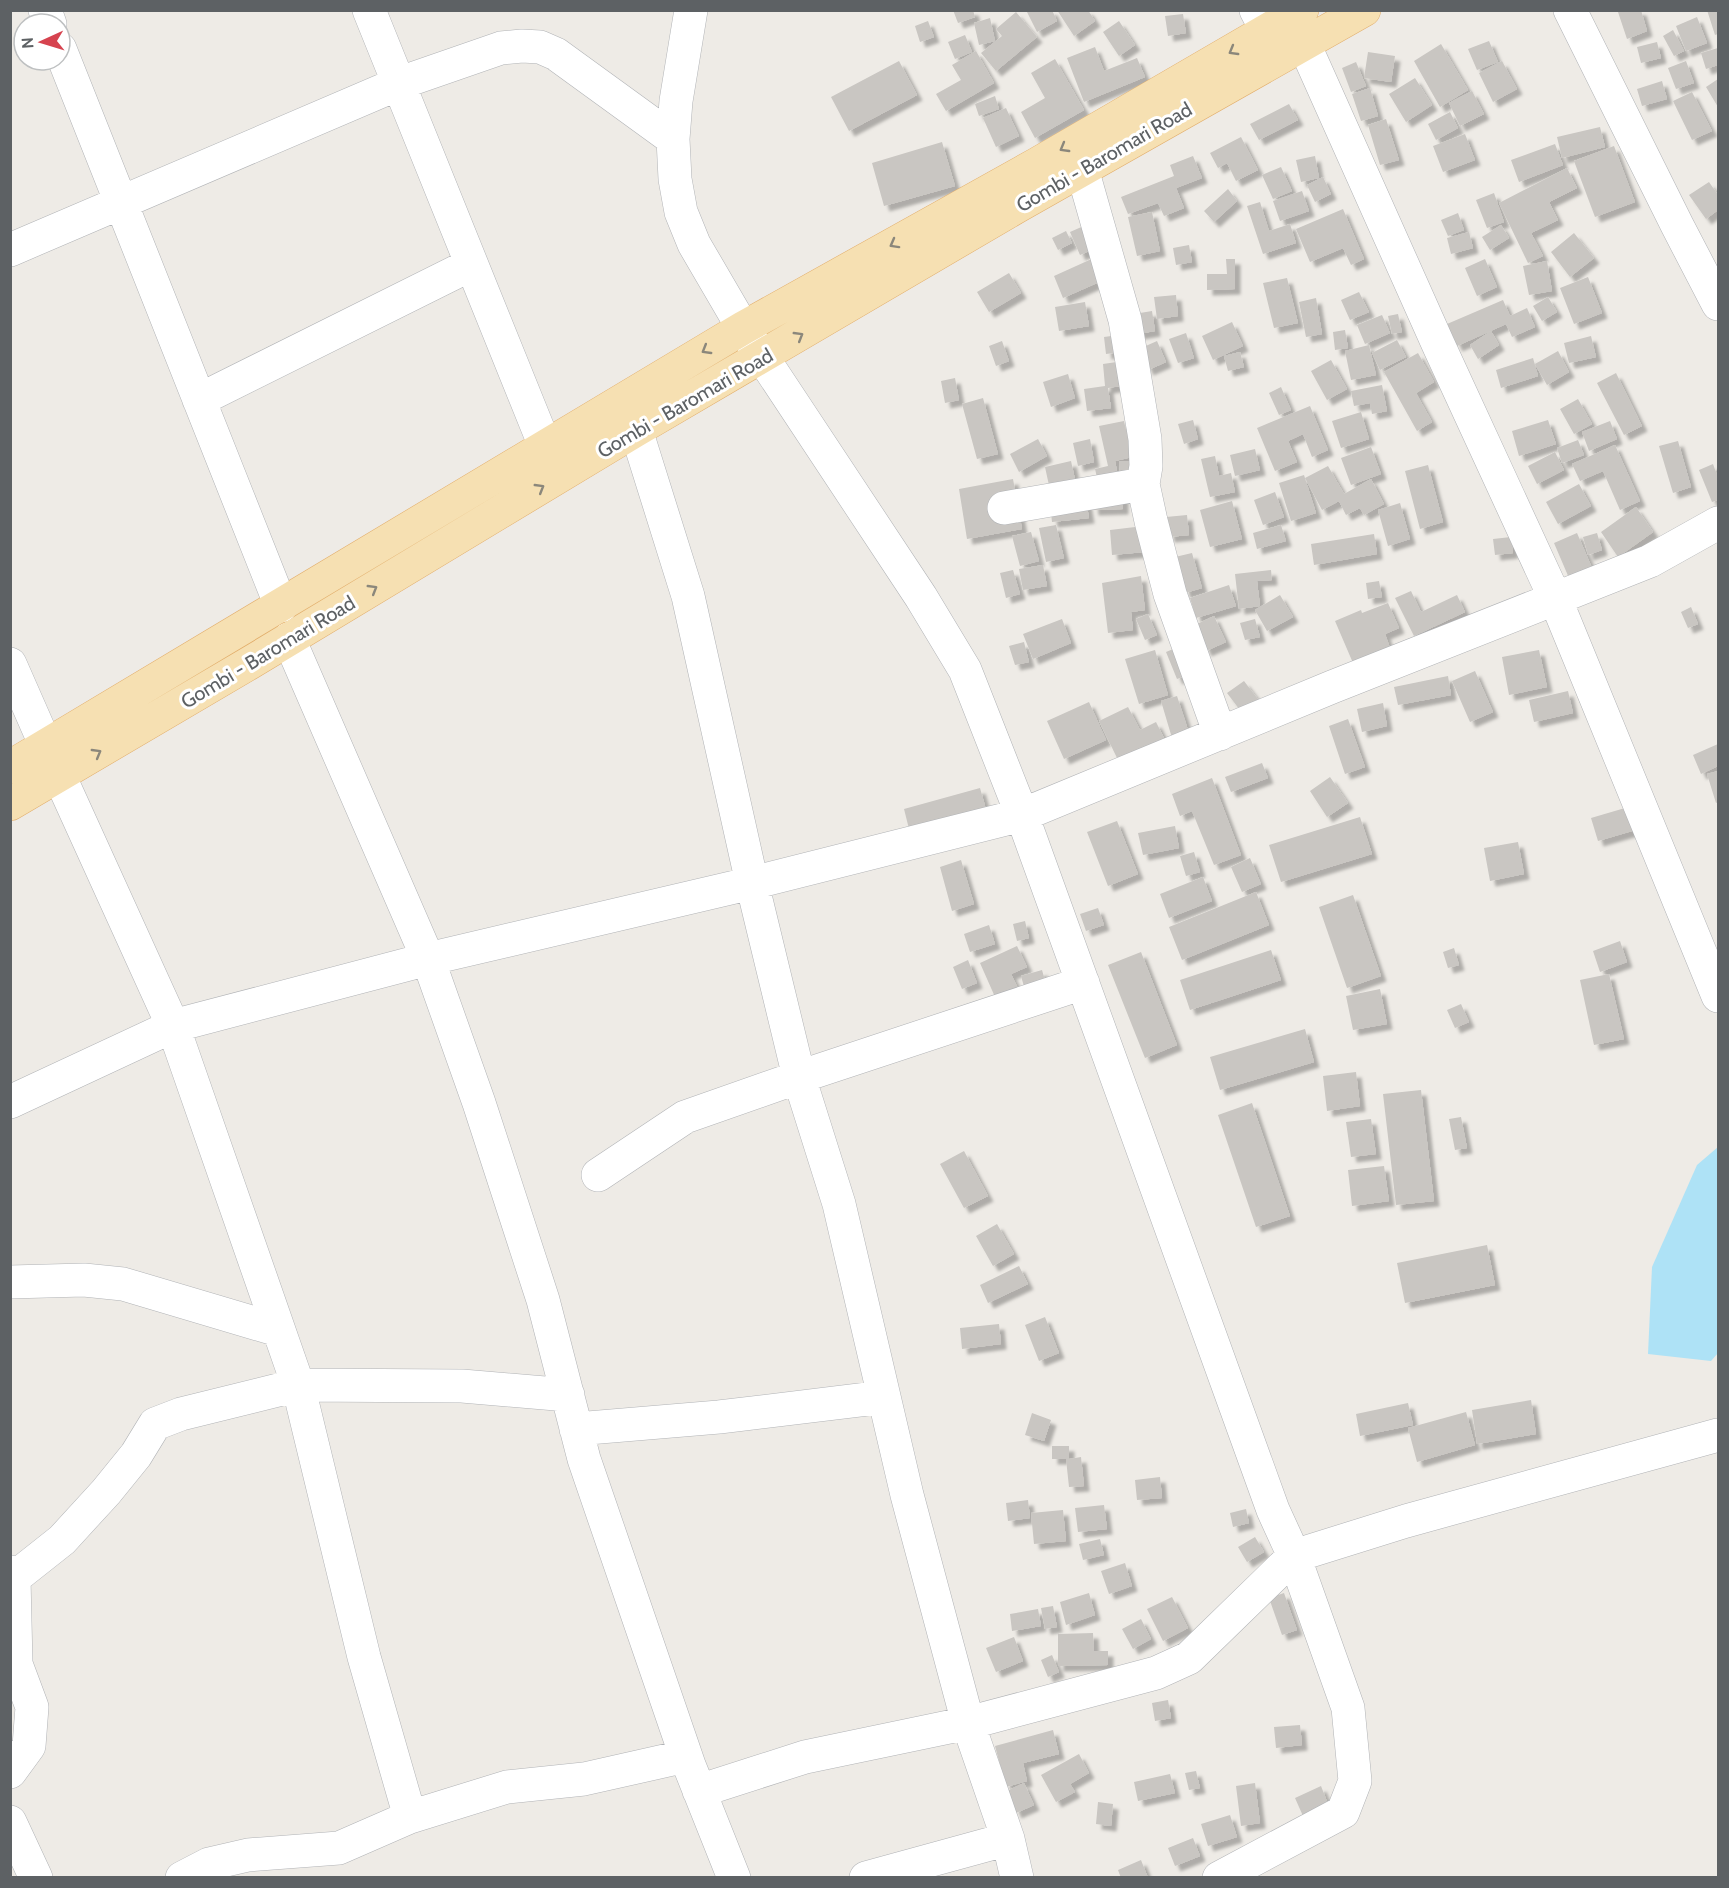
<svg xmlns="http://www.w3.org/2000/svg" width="1729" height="1888" font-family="Cabin,sans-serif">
<defs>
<filter id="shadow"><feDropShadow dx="5.5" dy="5.5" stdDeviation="1.5" flood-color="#0004"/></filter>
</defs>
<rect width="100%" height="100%" fill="#eeebe6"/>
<path fill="#aee2f6" d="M1718,1147V1353L1711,1361L1648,1354L1652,1267L1697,1165Z"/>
<path fill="#c9c6c2" filter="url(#shadow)" d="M953,10H973L975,17L958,23Z
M1026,10H1052L1057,21L1037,32Z
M1057,10H1088L1095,21L1074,36Z
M1622,10H1641L1647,31L1627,39L1618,12Z
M1707,10H1718V34L1715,35Z
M1016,12L1037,37L996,71L981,53L1002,36L996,29Z
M1183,14L1186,33L1168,36L1165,16Z
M1697,17L1707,43L1686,51L1676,26Z
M990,18L995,41L979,45L974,23Z
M928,21L934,37L920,42L915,26Z
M1119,21L1135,45L1119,56L1103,32Z
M1673,30L1684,51L1674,56L1663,36Z
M965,35L972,52L955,59L948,42Z
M1489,41L1498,62L1477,70L1468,49Z
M1657,42L1661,58L1641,63L1637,47Z
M1441,44L1468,90L1440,107L1414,61Z
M1095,47L1104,71L1137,58L1145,77L1084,102L1067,58Z
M1718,48V65L1706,69L1701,53Z
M976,51L994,83L946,111L936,94L961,80L952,65Z
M1368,52L1395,56L1391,82L1364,78Z
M1055,59L1084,110L1035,138L1021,112L1045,98L1031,73Z
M899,61L917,95L849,131L831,97Z
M1502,61L1517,89L1493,102L1479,73Z
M1686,61L1694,83L1676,89L1668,68Z
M1356,62L1366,86L1351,92L1342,68Z
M1415,78L1432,105L1406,122L1389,94Z
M1718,79V107L1706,87Z
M1662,81L1667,99L1642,106L1637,89Z
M1370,88L1378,116L1361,121L1352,94Z
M1472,91L1484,114L1460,126L1449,103Z
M1692,92L1712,131L1692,140L1673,101Z
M995,96L999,109L979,116L975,104Z
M1289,104L1298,120L1259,140L1250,124Z
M1006,108L1019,136L996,147L983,118Z
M1450,112L1458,128L1436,140L1428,124Z
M1386,119L1399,160L1380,165L1368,125Z
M1600,127L1605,147L1562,158L1557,137Z
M1465,134L1475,160L1443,172L1433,146Z
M1241,137L1258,170L1236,181L1227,163L1218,168L1210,153Z
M942,142L955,186L884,206L872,163Z
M1555,144L1563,165L1519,182L1511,160Z
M1614,146L1635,202L1595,217L1574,161Z
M1193,156L1202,178L1176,188L1184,208L1164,216L1158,203L1128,214L1121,197L1174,176L1170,165Z
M1315,156L1319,178L1301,182L1296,160Z
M1281,167L1292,191L1273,199L1262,175Z
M1567,168L1577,188L1549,202L1558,220L1531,233L1543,256L1528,263L1499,203Z
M1323,177L1331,194L1315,202L1307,185Z
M1709,182L1718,195V210L1706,219L1689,195Z
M1228,189L1237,201L1214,222L1204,211Z
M1302,191L1309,211L1280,221L1273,201Z
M1494,193L1504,222L1487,228L1476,200Z
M1260,202L1269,231L1290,224L1296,243L1263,254L1247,206Z
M1343,209L1364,259L1351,265L1343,248L1310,262L1296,229Z
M1152,212L1160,251L1137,256L1128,217Z
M1458,213L1464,230L1448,236L1441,220Z
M1095,221L1105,244L1080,255L1070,232Z
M1501,225L1509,238L1490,250L1482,237Z
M1066,231L1072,243L1058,250L1052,238Z
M1469,232L1473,248L1451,254L1447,238Z
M1574,233L1594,258L1570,277L1551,252Z
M1189,245L1192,262L1176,265L1173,248Z
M1096,257L1106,279L1063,298L1054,276Z
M1226,259H1235V289L1207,290V274H1227Z
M1485,259L1497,287L1477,296L1465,268Z
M1547,261L1552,291L1529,295L1523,266Z
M1009,273L1021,293L989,312L977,292Z
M1588,277L1602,313L1574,324L1560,288Z
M1287,278L1298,323L1274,328L1263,283Z
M1359,292L1369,312L1350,320L1341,300Z
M1176,295L1178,316L1157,319L1154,297Z
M1548,297L1557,312L1542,321L1533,306Z
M1316,298L1322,334L1306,337L1299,302Z
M1503,300L1510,316L1527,308L1535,327L1512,337L1506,324L1457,346L1447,324Z
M1085,302L1089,326L1059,331L1055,307Z
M1152,311L1155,331L1138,334L1134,314Z
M1398,314L1402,332L1392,334L1388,316Z
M1382,315L1390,333L1365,344L1357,325Z
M1232,322L1243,346L1213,360L1202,336Z
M1345,330L1348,348L1335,350L1333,332Z
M1491,331L1499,345L1478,359L1470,345Z
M1186,333L1194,358L1178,363L1169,339Z
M1126,334L1128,351L1106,354L1104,337Z
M1591,336L1596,357L1569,363L1564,343Z
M1397,340L1406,357L1380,370L1372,353Z
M1002,341L1009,361L996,366L989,346Z
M1157,341L1166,362L1148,370L1139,349Z
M1369,345L1376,375L1351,380L1345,351Z
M1558,351L1569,372L1547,385L1535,364Z
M1240,352L1244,367L1228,371L1224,356Z
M1418,353L1434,382L1416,393L1432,422L1417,431L1384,372Z
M1533,358L1538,376L1501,388L1496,370Z
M1130,360L1133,384L1108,388L1111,408L1087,411L1084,389L1105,386L1103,364Z
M1331,360L1347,389L1327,400L1311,371Z
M1616,373L1642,426L1624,435L1597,383Z
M1068,374L1075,398L1051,407L1043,382Z
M955,378L959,400L945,403L941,381Z
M1382,385L1387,411L1372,414L1370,403L1354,406L1351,391Z
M1281,387L1291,410L1279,415L1269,393Z
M983,398L998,454L977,459L962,404Z
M1578,399L1592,424L1574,434L1560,409Z
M1310,406L1328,450L1312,457L1303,434L1288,441L1297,462L1275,471L1257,428Z
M1361,412L1369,439L1341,448L1332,421Z
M1193,420L1198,439L1184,444L1178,424Z
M1548,420L1556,444L1519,456L1512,431Z
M1124,421L1132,457L1115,461L1119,481L1099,486L1095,469L1108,466L1099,426Z
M1610,421L1617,439L1589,451L1582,432Z
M1038,439L1047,456L1019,472L1010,454Z
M1090,439L1094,462L1078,466L1073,443Z
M1578,440L1584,455L1562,463L1557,448Z
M1678,441L1691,487L1673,493L1659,446Z
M1615,445L1640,501L1620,510L1603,471L1580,481L1572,464Z
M1371,447L1381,474L1351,485L1341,458Z
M1255,449L1260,470L1235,476L1230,455Z
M1555,452L1564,470L1537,484L1528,466Z
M1215,456L1219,476L1231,473L1235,492L1210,497L1201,459Z
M1071,461L1076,484L1050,490L1045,467Z
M1119,461H1133V479H1120Z
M1713,464L1718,478V500L1712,502L1699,470Z
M1428,465L1443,522L1420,529L1405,471Z
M1328,466L1344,494L1371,479L1384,504L1364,515L1360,508L1346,515L1339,501L1322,510L1305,478Z
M1304,475L1316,513L1291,521L1279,483Z
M1013,479L1022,529L967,539L959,489Z
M1579,484L1591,506L1558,524L1546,502Z
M1275,492L1284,517L1263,525L1254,500Z
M1123,495V509L1093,510L1092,496Z
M1086,500L1089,518L1052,522L1050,504Z
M1232,501L1242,539L1210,547L1200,510Z
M1400,503L1410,539L1388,546L1378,510Z
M1636,507L1653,532L1618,557L1601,532Z
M1187,515L1189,535L1169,537L1166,517Z
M1056,525L1064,558L1046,562L1039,528Z
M1152,525L1155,551L1112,555L1110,530Z
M1281,525L1286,541L1257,549L1253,533Z
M1031,532L1039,561L1020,566L1012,536Z
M1577,533L1592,568L1569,578L1554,543Z
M1597,533L1602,550L1588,555L1583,537Z
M1374,534L1377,554L1314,565L1311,544Z
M1511,537L1513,553L1495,555L1493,539Z
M1192,553L1202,588L1185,593L1175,557Z
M1043,565L1047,586L1023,590L1019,569Z
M1013,570L1020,594L1006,598L1000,573Z
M1271,570L1272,580L1257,581L1260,606L1239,609L1235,574Z
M1141,576L1145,610L1131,612L1133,630L1108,633L1102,583Z
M1379,581L1382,597L1368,599L1366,583Z
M1229,585L1236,606L1196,618L1190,598Z
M1411,591L1421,612L1457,595L1465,612L1414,636L1395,598Z
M1280,595L1293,617L1267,631L1255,610Z
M1388,603L1399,628L1385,634L1390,648L1353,663L1335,621L1361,610L1362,613Z
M1691,607L1698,624L1688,628L1681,612Z
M1148,614L1157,635L1145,640L1136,619Z
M1214,616L1226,642L1206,651L1195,625Z
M1062,619L1071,643L1033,659L1023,634Z
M1255,619L1260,637L1245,640L1240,623Z
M1024,642L1029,662L1015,665L1009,646Z
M1185,644L1196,672L1177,679L1166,652Z
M1155,650L1168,695L1139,704L1125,659Z
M1539,650L1547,687L1509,695L1502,657Z
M1475,671L1493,712L1470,722L1452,681Z
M1448,676L1451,695L1398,705L1394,687Z
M1244,681L1260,702L1243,714L1227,693Z
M1568,691L1573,713L1534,722L1529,700Z
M1177,696L1189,733L1172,738L1161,701Z
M1089,702L1106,740L1064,759L1047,721Z
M1383,703L1387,726L1362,732L1357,709Z
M1128,707L1140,730L1156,722L1165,740L1119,762L1099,721Z
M1348,719L1365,767L1345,774L1329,726Z
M1718,744V766L1701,774L1693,755Z
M1262,763L1268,778L1231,792L1225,777Z
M1718,771V802L1716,803L1707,774Z
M1330,777L1348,803L1327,817L1310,791Z
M1212,778L1241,855L1214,865L1192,811L1180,816L1172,794Z
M980,788L987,813L910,833L904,809Z
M1625,808L1632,831L1598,841L1591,818Z
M1360,817L1372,854L1281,882L1269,845Z
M1117,821L1138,874L1108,886L1087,832Z
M1175,826L1179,848L1143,855L1138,833Z
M1518,842L1524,874L1490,881L1484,848Z
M1194,852L1200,872L1186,876L1180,856Z
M1250,858L1261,884L1242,892L1231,867Z
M961,860L974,904L952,911L940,867Z
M1203,877L1212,901L1169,918L1160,894Z
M1256,892L1269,925L1182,960L1169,927Z
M1353,895L1381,976L1347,988L1319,907Z
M1098,908L1104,925L1086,931L1080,914Z
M1025,921L1029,938L1017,941L1013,924Z
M989,925L995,944L970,952L964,934Z
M1620,941L1627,962L1600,972L1593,951Z
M1017,946L1027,967L1011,974L1021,995L999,1006L980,963Z
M1454,948L1459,965L1448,968L1443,952Z
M1271,950L1281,980L1190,1010L1180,980Z
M1141,952L1177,1045L1145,1058L1108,965Z
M968,960L977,983L962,989L953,967Z
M1042,970L1046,984L1025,990L1021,976Z
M1609,974L1624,1039L1594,1045L1580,980Z
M1380,989L1387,1024L1353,1030L1346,996Z
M1461,1004L1469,1022L1455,1028L1447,1010Z
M1305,1029L1314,1062L1220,1090L1210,1057Z
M1356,1072L1360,1106L1327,1111L1323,1076Z
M1421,1090L1434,1201L1396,1205L1383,1094Z
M1252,1103L1290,1216L1256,1227L1218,1115Z
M1461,1117L1467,1148L1455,1150L1449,1119Z
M1371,1119L1376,1154L1351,1157L1346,1122Z
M964,1151L988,1196L964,1208L940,1164Z
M1384,1166L1389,1201L1352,1206L1348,1170Z
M997,1224L1014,1254L993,1266L976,1236Z
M1487,1245L1495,1285L1405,1303L1397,1263Z
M1019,1266L1028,1284L988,1303L980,1285Z
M1045,1317L1059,1353L1039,1361L1025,1325Z
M999,1324L1001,1344L962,1349L960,1328Z
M1531,1400L1536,1434L1477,1444L1472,1410Z
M1408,1403L1413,1425L1360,1436L1356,1414Z
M1466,1412L1475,1445L1417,1462L1408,1428Z
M1032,1413L1051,1420L1044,1441L1025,1435Z
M1052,1446H1069V1459L1081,1457L1084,1486L1069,1487L1066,1459H1052Z
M1160,1477L1162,1498L1137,1500L1135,1480Z
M1028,1500L1030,1518L1008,1521L1006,1503Z
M1104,1505L1107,1529L1078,1532L1075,1508Z
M1246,1509L1249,1523L1233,1527L1230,1513Z
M1063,1510L1066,1541L1034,1544L1031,1513Z
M1255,1537L1264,1552L1247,1562L1238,1547Z
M1100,1539L1104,1555L1083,1560L1079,1544Z
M1125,1563L1132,1586L1109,1594L1101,1571Z
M1089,1593L1095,1615L1066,1625L1060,1602Z
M1284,1593L1297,1630L1282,1635L1269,1598Z
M1172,1597L1188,1628L1163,1641L1147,1609Z
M1053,1606L1057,1627L1045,1629L1041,1608Z
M1038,1609L1041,1626L1012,1631L1010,1614Z
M1141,1619L1151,1639L1133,1649L1122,1629Z
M1093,1633L1094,1651H1108V1665L1058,1666V1634Z
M1014,1637L1023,1661L996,1672L986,1648Z
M1052,1655L1059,1672L1048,1677L1041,1660Z
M1168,1700L1171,1718L1155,1721L1152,1703Z
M1300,1725L1302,1745L1276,1748L1274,1727Z
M1053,1730L1059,1754L1023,1763L1027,1781L1006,1787L995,1746Z
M1079,1754L1089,1773L1070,1784L1075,1792L1056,1802L1041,1775Z
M1196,1771L1200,1788L1189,1790L1185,1773Z
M1170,1774L1175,1793L1138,1801L1134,1782Z
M1024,1783L1034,1805L1016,1813L1007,1791Z
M1255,1783L1260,1823L1241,1826L1236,1786Z
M1321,1786L1328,1804L1303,1816L1295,1798Z
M1098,1802L1113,1804L1111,1826L1096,1824Z
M1230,1815L1237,1837L1208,1846L1201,1824Z
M1193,1838L1200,1856L1175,1866L1168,1848Z
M1141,1860L1148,1878H1121L1118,1870Z"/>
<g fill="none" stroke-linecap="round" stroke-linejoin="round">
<g stroke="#b1b3b6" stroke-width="34">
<path id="minor" d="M45,10L50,24
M369,10L545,446
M691,10L676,101L673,139L675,179L681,212L694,244L743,328L921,597L965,670L1022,815L1273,1510L1294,1556L1348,1708L1355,1781L1343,1812L1219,1878
M1256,10L1267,31
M1570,10L1677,225L1718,304
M1304,44L1438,344L1555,598L1718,996
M60,49L281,606
M1082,169L1125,320L1145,439L1146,466L1143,484L1151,521L1170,594L1220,734
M10,250L400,83L501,48L522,46L540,47L556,54L673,139
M199,400L470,265
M636,430L688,596L752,883L799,1077L839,1204L907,1495L968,1723L1008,1839L1017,1878
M1004,508L1143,484
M289,639L428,959L479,1103L543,1300L584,1459L689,1765L734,1878
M10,664L46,746
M59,775L173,1026L298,1385L364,1657L410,1817
M10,1102L173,1026L428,959L752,883L1022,815L1332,687L1650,561L1718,523
M598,1175L685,1117L799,1077L1083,983
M10,1282L84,1280L123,1284L278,1330
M576,1429L719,1417L884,1397
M10,1572L14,1578L16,1664L32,1707L29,1746L10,1772
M14,1578L62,1540L106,1492L136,1455L155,1424L181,1414L298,1385L462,1386L568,1395
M699,1791L805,1757L968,1723L1156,1673L1189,1658L1294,1556L1406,1521L1718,1435
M10,1822L36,1878
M182,1878L209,1864L248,1855L339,1848L410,1817L507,1787L584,1779L686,1756
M866,1878L1008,1839"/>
</g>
<g stroke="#e2ad6a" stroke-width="34">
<path id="major" d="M10,767L743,328L1037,164L1302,10
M10,804L248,664L636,430L1018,206L1364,10"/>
</g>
<use href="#minor" stroke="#fff" stroke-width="33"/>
<use href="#major" stroke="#f6e0b2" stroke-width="33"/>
</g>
<defs><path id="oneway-chevron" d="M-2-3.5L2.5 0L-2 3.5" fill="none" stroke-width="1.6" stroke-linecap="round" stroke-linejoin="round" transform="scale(1.5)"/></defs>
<g stroke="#8b877b">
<use href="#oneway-chevron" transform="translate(1233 51) rotate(150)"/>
<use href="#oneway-chevron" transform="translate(1064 148) rotate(150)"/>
<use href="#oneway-chevron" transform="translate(894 244) rotate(151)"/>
<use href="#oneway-chevron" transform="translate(799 336) rotate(-31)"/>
<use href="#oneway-chevron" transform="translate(706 350) rotate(149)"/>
<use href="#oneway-chevron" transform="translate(540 488) rotate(-31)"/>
<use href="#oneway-chevron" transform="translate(373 589) rotate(-31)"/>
<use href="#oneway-chevron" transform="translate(97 753) rotate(-30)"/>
</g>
<g text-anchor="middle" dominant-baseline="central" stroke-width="6" stroke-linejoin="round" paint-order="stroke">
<g font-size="20" fill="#5d6164" stroke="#fff">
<text transform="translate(1104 157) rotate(-30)">Gombi - Baromari Road</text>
<text transform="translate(685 403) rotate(-30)">Gombi - Baromari Road</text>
<text transform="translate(268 652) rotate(-31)">Gombi - Baromari Road</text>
</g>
</g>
<rect width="1729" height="1888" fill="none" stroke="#5d6164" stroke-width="24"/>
<g transform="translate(42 42) rotate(266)"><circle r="28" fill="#ffffff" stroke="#bec0c1" stroke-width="1.5"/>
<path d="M0-4.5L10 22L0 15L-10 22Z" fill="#d6434f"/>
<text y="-9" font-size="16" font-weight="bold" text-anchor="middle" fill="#5d6164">N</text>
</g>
</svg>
